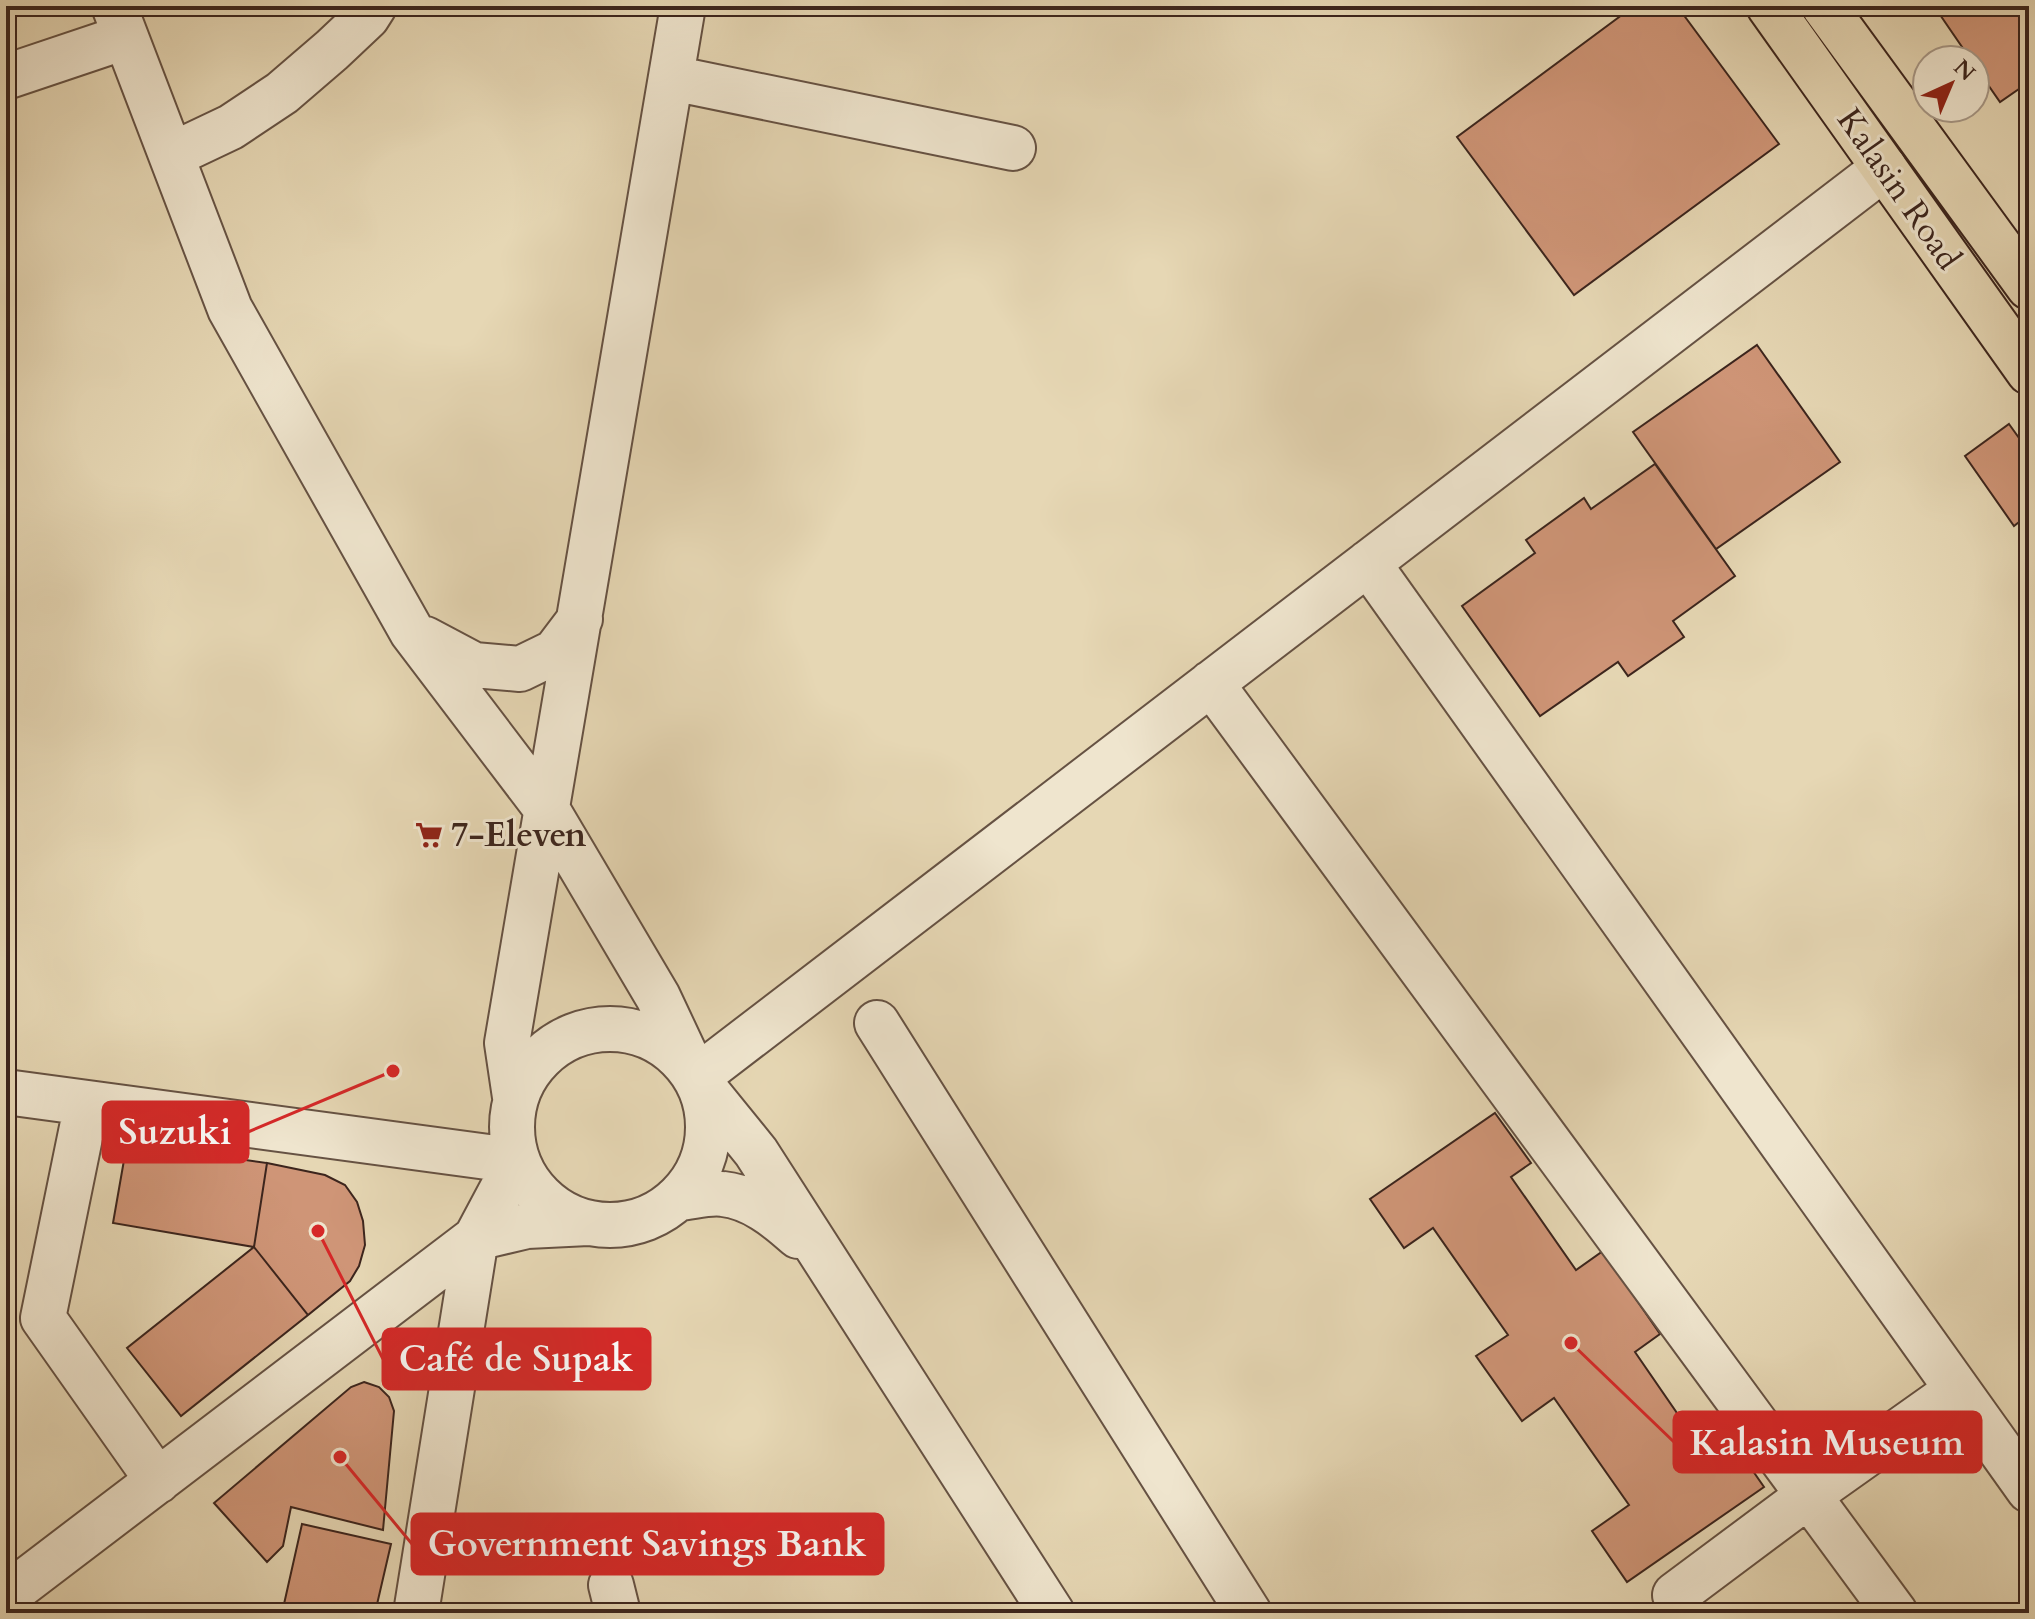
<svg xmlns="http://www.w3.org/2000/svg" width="2035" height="1619" font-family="Cardo,serif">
<rect width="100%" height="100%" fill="#e6d7b4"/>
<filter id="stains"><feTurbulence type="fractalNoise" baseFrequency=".0025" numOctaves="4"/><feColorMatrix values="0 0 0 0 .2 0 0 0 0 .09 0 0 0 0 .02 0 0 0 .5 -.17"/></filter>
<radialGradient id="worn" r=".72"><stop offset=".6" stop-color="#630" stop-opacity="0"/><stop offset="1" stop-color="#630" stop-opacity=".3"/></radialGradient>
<path fill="#cf9577" stroke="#3c251d" stroke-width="2" d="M1634,6H1677L1779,144L1574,295L1457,137Z
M1934,6H2029V82L2000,102L1975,66V60H1971Z
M1757,345L1840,462L1716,549L1633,432Z
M2009,424L2029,452V514L2014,526L1965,456Z
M1655,464L1735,576L1673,621L1684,637L1628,676L1618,662L1540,716L1462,606L1535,553L1526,540L1584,498L1591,509Z
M1495,1113L1531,1163L1511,1177L1576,1270L1603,1251L1660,1334L1635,1352L1697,1442L1721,1425L1764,1487L1627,1582L1592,1531L1629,1505L1554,1398L1522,1421L1476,1356L1508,1335L1433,1228L1404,1248L1370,1199Z
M127,1143L267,1163L254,1247L113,1223Z
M267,1163L325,1175L345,1185L357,1202L363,1221L365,1245L359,1266L350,1281L308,1315L254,1247Z
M254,1247L308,1315L181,1416L127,1348Z
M364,1382L379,1387L389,1397L394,1411L383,1530L291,1507L283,1546L267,1562L214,1503L351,1387Z
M302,1524L391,1544L375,1613H282Z"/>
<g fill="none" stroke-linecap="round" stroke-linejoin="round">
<g stroke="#665243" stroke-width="48">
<path id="minor" d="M114,6L230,309L412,632L548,811L658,997L696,1078L756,1152L1052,1613
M6,77L125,37
M672,78L1013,148
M172,155L231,127L282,93L332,50L367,17L374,6
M1368,563L2029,1490
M425,639L474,665L520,669L555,652L580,619
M1211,683L1895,1613
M877,1023L1249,1613
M512 1127a98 98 0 1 1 196 0a98 98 0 1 1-196 0Z
M696,1078L1884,168
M6,1092L517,1161L476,1238L527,1226L588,1223
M515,1097L507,1043L683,6
M87,1103L43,1318L158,1481
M679,1198C692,1197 709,1192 723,1194C752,1197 777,1217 798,1236
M611,1585L618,1613
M1675,1595L1809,1495L1957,1390
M6,1596L476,1238
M416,1613L476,1238"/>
</g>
<g stroke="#3c251d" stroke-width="48">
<path id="major" d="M1769,6L2029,372
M1824,6L2029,287"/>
</g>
<use href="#minor" stroke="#efe5ce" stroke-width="44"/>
<use href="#major" stroke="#e6d7b4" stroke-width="44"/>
</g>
<defs>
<g id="supermarket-bare" transform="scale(2.16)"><path d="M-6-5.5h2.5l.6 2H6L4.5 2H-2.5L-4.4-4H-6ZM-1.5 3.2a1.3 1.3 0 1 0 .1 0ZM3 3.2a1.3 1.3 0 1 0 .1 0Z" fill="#8f2418" stroke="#efe5ce" stroke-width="2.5" paint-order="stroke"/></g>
</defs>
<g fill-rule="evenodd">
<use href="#supermarket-bare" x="429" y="835"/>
</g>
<g text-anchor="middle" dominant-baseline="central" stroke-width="6" stroke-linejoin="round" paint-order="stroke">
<g font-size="34" fill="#3c251d" stroke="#efe5ce">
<text transform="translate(1899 189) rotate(55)">Kalasin Road</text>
</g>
<g font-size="34" font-weight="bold" fill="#3c251d" stroke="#efe5ce" text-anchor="start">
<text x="451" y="835">7-Eleven</text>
</g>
</g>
<path fill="none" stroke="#d62828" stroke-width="3" d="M393 1071L248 1132M318 1231L383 1359M1571 1343L1674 1442M340 1457L412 1544"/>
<g fill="#d62828" stroke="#efe5ce" stroke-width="3">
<circle cx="393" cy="1071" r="8"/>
<circle cx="318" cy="1231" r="8"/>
<circle cx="1571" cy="1343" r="8"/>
<circle cx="340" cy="1457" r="8"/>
</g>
<g fill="#d62828" stroke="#d62828" stroke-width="3">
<rect x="103" y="1102" width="145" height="60" rx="8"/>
<rect x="383" y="1329" width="267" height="60" rx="8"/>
<rect x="1674" y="1412" width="307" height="60" rx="8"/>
<rect x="412" y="1514" width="471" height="60" rx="8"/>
</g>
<g font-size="36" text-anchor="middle" font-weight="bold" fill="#fff">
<text x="175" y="1144">Suzuki</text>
<text x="516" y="1371">Café de Supak</text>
<text x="1827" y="1455">Kalasin Museum</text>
<text x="647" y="1556">Government Savings Bank</text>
</g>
<rect width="2035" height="1619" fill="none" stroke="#e6d7b4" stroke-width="32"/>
<rect x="8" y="8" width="2019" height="1603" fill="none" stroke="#3c251d" stroke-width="4"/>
<rect x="16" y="16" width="2003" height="1587" fill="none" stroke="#3c251d" stroke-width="2"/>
<g transform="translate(1951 84) rotate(44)"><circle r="38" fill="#efe5ce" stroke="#a79887" stroke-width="2"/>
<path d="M0-6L14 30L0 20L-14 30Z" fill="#8f2418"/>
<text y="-12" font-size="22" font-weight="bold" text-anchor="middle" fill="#3c251d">N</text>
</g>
<rect width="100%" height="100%" filter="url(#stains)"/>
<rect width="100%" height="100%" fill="url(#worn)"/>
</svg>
